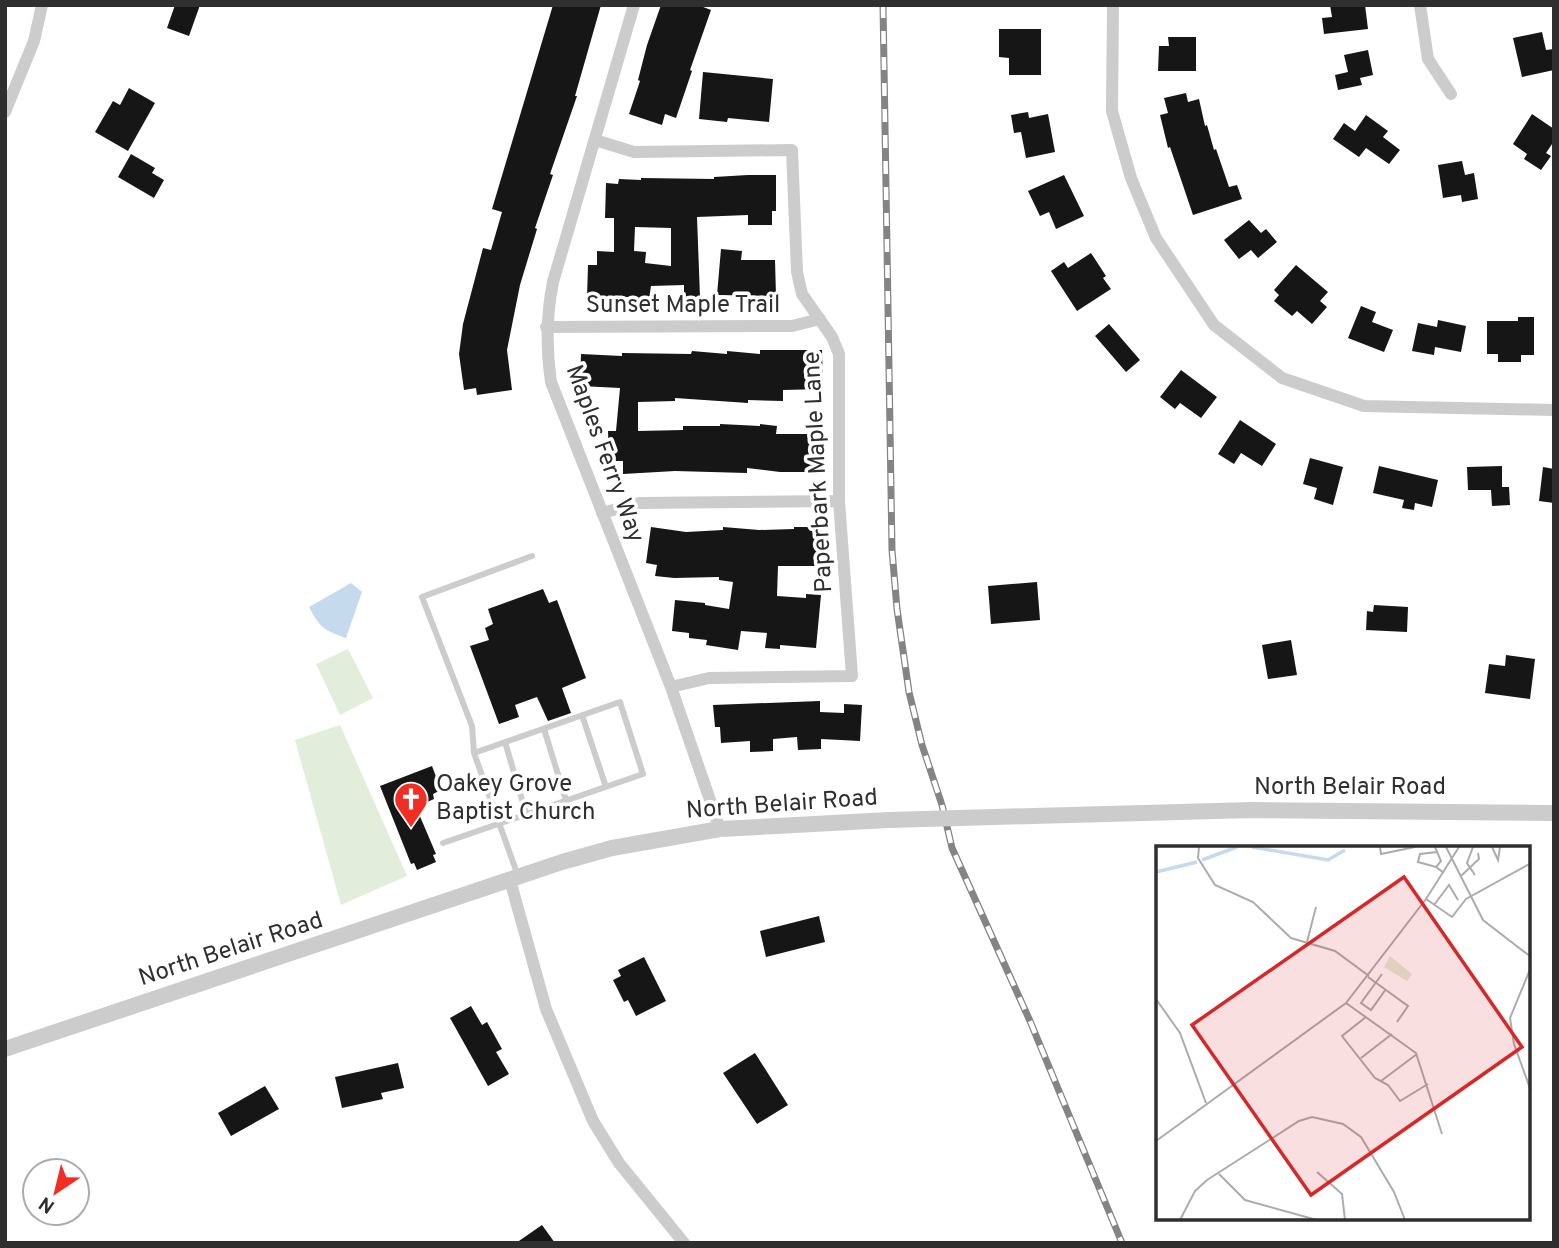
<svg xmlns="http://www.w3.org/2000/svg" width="1559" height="1248" font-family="Overpass,sans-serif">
<rect width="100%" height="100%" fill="#fff"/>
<path fill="#e3eddb" d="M348,649L373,698L340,715L316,664Z
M340,725L407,876L341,905L295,740Z"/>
<path fill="#c6daee" d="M351,583L362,592L346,638C325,631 319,627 309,607Z"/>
<path fill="#161616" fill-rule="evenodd" d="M175,5H200L189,36L167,28Z
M553,5H601L575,96H577L550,174L553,175L535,228L537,229L520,285L507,350L512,390L477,395L476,388L464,390L459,354L463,324L483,248L491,250L502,212L492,209Z
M661,5H698L711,10L690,70L692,71L676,118L665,114L662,125L629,114L640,81L638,80L647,45Z
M1330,5H1365L1368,29L1324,34L1322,18L1332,17Z
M999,29H1041V75H1009V58L999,57Z
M1542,32L1546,50L1554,49V70L1522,77L1513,38Z
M1168,37H1196V71H1158L1159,46H1169Z
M1368,50L1373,75L1360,78L1362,85L1338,90L1335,75L1348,72L1344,55Z
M703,72L773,79L769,122L728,118L727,122L699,119Z
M129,88L155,103L128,151L95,132L113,101L120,105Z
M1186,93L1188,102L1199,99L1205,126L1207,125L1214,150L1216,149L1229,187L1237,185L1242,199L1193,215L1170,147L1168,148L1160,115L1168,113L1164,98Z
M1028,112L1029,118L1048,114L1055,152L1026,158L1021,132L1014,133L1011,115Z
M1532,114L1554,129V141L1546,153L1551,156L1541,170L1524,159L1527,154L1513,144Z
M1366,115L1388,131L1383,137L1400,150L1389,164L1366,148L1359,157L1333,139L1344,123L1355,131Z
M131,154L155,168L152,173L164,180L154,198L118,177Z
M1462,161L1465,175L1474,173L1478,199L1462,202L1461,195L1443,198L1438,165Z
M748,175H776V211H772V225H748V215L697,217L700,297H684V285L651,286L649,299L616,296V299L587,298L588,265H597V251L614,252V218H605L606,183L618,184L619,179L641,180V178L714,179V177ZM635,227L671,228V266L645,263L646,252L634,251Z
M1064,175L1084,216L1056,229L1049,212L1040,216L1028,191Z
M1249,220L1261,233L1266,229L1277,242L1258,258L1251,250L1239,259L1224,240Z
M721,249L742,251L741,260H775L776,296L717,295Z
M1091,253L1106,276L1103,278L1111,289L1077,311L1051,271L1064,262L1068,268Z
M1296,265L1328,292L1320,301L1327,307L1312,324L1297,311L1292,316L1274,301L1279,295L1274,290Z
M1361,306L1376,312L1372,322L1393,330L1384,352L1348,338Z
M1518,317H1534V355H1521V362H1498V354H1487V321H1518Z
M1438,320L1466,326L1461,352L1435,347L1434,355L1412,351L1418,323L1437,327Z
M1109,324L1140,360L1126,372L1095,336Z
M760,350H822L823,389L783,390V401L748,400V403L675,398V401L638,402V431L683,430V426H720V424L760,426V424L777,426L776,434H821V472H780L747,468V473L675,471L623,474V461H609L608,431H616L620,388L580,386L581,354L622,356V353L691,354L692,351L727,354V351L760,354Z
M1181,370L1217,397L1201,418L1180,403L1175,409L1160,397Z
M1240,420L1276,444L1262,466L1241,453L1234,464L1218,454Z
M1310,458L1343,467L1333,505L1314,499L1317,488L1303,484Z
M1379,466L1438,480L1432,507L1415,503L1414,510L1402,508L1404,500L1373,493Z
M1502,466V487H1509L1510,505L1492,506L1491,490H1468L1467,467Z
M1543,467L1554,469V503L1539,501Z
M651,527L686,532L723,530V527L759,530L794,529V527H822L821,566H778L777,596L806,598V594L821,595L816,648L780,645V649L765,648L767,633L741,631L738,650L706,645L707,640L689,638V633L672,631L675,600L705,603V605L729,609L733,582L719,580V577L674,578L655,576L657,565L646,563Z
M1037,582L1040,620L991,624L988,586Z
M543,589L549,603L557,600L586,678L562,688L571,713L548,721L537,697L515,705L519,717L499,724L470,646L489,640L485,628L493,624L488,609Z
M1374,605L1408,607L1407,632L1366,630L1367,611L1373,612Z
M1291,640L1297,675L1268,679L1262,645Z
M1506,655L1535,659L1530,699L1485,693L1489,664L1505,666Z
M820,701V712L844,713V704L862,705L860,741L821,739V749L798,750L797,737L773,739V751L750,752V741L721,743L720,727H715L713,705Z
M432,766L441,790L433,794L434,799L416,807L436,854L433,855L436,862L417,870L414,863L411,864L380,786Z
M819,916L825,942L766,957L760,931Z
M644,957L666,1001L636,1016L628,1000L624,1002L613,980L621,976L618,970Z
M471,1006L482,1025L487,1022L502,1049L496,1052L509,1074L488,1086L450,1018Z
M755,1053L788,1105L757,1124L723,1073Z
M398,1063L404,1088L381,1093L383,1099L342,1108L335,1077Z
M265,1086L279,1109L231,1136L218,1113Z
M542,1225L555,1243H516Z"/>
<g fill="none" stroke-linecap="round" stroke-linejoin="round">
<path stroke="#ccc" stroke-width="6" d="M582,715L606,787
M544,729L566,800
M505,742L526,813
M443,843L643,774L620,702L474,753
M518,876L474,753L472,726L422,597L532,556"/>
<path stroke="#ccc" stroke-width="12" d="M634,5L553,282C546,317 546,348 551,382L671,687L720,829
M1113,5L1112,111L1131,178L1156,238L1214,325L1282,378L1364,406L1554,410
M1420,5L1428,59L1451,94
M5,112L34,41L42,5
M595,140L634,152L792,150L797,272L802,294L832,337L839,354V501L852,676L709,678L671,687
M546,327L792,326L820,319
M602,513L639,503L839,501
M510,880L546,1009L593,1121L619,1163L684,1243"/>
<path stroke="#ccc" stroke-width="16" d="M994,817L1252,810L1554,813
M5,1049L562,862L612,848L720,829L889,820"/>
<g stroke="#848484" stroke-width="7">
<path id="rail" d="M883,5L892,550L897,609L909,692L922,745L942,805L952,848L1030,1021L1122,1243"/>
</g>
<use href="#rail" stroke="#fff" stroke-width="4.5" stroke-dasharray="13" stroke-linecap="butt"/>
<path stroke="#ccc" stroke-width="16" d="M889,820L994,817"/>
</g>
<defs>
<g id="church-pin" transform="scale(1.75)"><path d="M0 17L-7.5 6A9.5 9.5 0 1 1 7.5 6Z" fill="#f22d24" stroke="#fff"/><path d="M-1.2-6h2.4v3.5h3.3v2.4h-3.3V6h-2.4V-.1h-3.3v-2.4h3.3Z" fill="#fff"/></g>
</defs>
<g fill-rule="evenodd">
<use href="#church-pin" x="411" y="799"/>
</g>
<g text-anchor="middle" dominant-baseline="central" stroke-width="7" stroke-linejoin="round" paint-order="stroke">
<g font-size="24" fill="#2f2f2f" stroke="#fff">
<text x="683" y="306">Sunset Maple Trail</text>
<text transform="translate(604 454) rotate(70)">Maples Ferry Way</text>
<text transform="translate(819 472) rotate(-93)">Paperbark Maple Lane</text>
<text x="1350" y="788">North Belair Road</text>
<text transform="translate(782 805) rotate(-4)">North Belair Road</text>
<text transform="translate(231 950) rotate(-18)">North Belair Road</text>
</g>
<g font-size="24" fill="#2f2f2f" stroke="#fff" text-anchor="start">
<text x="436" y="785">Oakey Grove<tspan x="436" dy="28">Baptist Church</tspan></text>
</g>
</g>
<g transform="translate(1156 846)">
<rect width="374" height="374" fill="#fff"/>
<path d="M234,110L256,128L251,135L228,121Z" fill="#e3eddb"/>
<path fill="none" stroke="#c6daee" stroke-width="3.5" d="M96,1L172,14L189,4M46,14L81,1M0,26L41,16"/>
<path fill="none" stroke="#acacac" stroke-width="2" d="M43,1L42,12L59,39L97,56L135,92L179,105L213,130M224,1L225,8L259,1M279,1L285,15L280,21L288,27M290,1L327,74L375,111M317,1L311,17L319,29M336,1L342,14L344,1M280,21L262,16L264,8L281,6M305,30L323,13L322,7M270,53L296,71L310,53L375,17M278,59L293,39L302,54M151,96L160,61M375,121L354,172L358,198L375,245M226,128L205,157L215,164L230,143M212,131L252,160L241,176M0,153L24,187L50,257M190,157L260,207L286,288M210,171L186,190L219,232L232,239L244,255L272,238M205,212L236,188M225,235L261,208M0,295L190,157L270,53L303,1M161,326L186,348L189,374M63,328L89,354L161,374M24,374L39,345L51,334L143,275L156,271L187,278L205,291L238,346L249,374"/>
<path fill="#d62828" fill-opacity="0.15" stroke="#d62828" stroke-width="3.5" d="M248,31L366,201L155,349L36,179Z"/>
<rect width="374" height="374" fill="none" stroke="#2f2f2f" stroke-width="3.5"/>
</g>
<rect width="1559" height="1248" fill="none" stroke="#2f2f2f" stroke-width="14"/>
<g transform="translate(56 1192) rotate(215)"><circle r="33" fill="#ffffff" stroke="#acacac" stroke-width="2"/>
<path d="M0-5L12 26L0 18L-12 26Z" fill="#f22d24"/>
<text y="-10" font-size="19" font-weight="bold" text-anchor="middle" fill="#2f2f2f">N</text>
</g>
</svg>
